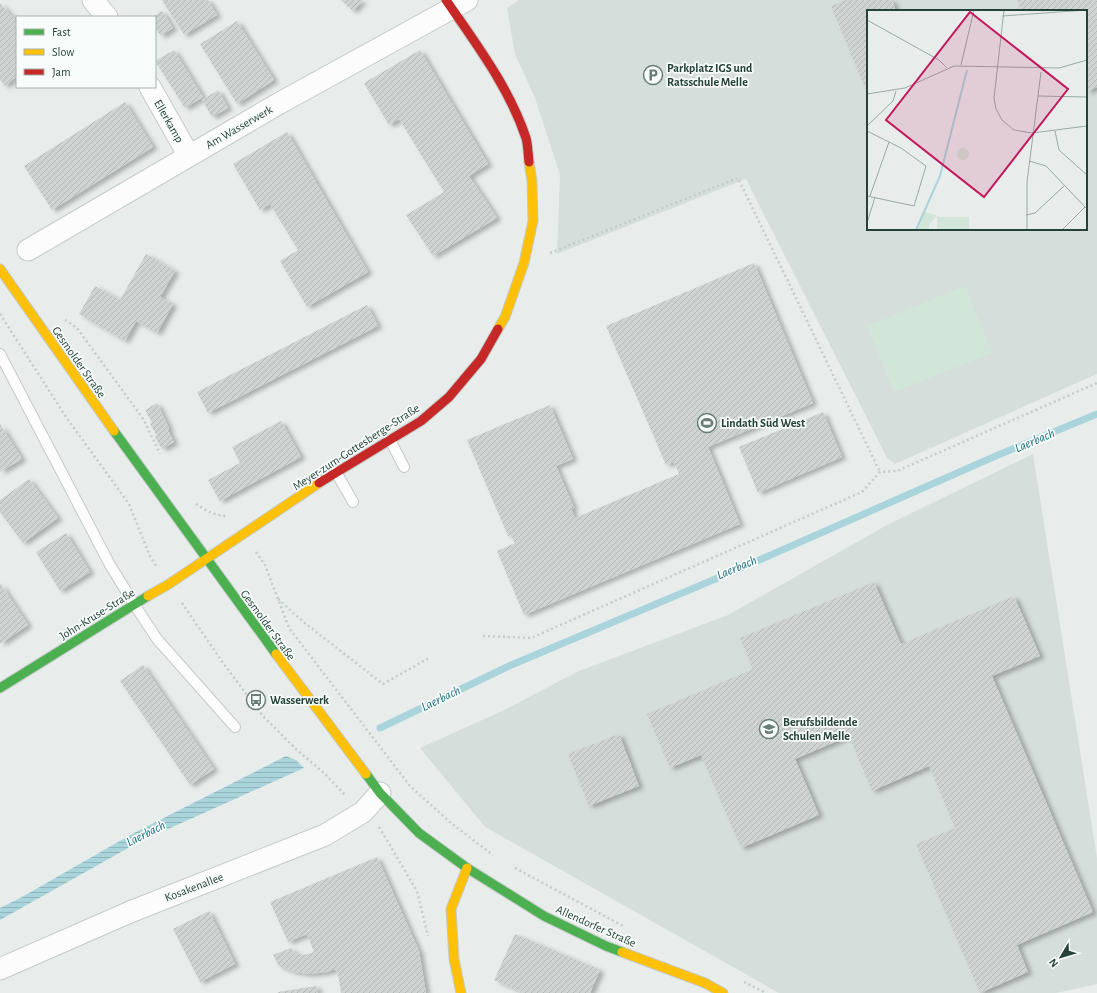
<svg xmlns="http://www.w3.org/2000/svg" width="1097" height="993" font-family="'Alegreya Sans',sans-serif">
<defs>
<pattern id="water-rules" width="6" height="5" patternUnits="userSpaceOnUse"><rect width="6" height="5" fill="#a9d4db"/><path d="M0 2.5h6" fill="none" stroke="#91b7bd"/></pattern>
<pattern id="building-hatch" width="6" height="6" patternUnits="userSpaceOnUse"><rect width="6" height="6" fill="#cfd4d2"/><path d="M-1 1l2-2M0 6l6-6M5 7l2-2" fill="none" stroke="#b2b7b5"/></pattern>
<filter id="shadow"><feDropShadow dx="4.5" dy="2.5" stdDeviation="2" flood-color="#0004"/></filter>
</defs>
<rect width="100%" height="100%" fill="#e8edeb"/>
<path fill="#d6dedb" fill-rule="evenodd" d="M519,0H1097V374L895,464L887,458L746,179L557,254L560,175L535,98L515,54L507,8ZM868,11H1086V229H868Z
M1033,454L1097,858V984L1056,993H779L485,827L420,748L502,711L579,671L728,615L887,525Z"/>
<path fill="#d1e6d8" d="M965,286L992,353L894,392L867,326Z"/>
<path fill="url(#water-rules)" d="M286,756L296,760L304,768L137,843L0,920V908L22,897L132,834Z"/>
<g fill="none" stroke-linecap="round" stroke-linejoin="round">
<path stroke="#a9d4db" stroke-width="7" d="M380,728L509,666L732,572L998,455L1097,414"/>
</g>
<path fill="url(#building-hatch)" filter="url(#shadow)" d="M162,0H208L217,15L184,35Z
M341,0H363L353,11Z
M846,0H892L896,11H868V95L831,6Z
M1017,0H1097V87L1086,92V11H1021Z
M0,3L17,22V76L5,86L0,80Z
M162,11L173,28L161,36L155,27V17H152Z
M237,21L274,80L237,104L200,44Z
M174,50L203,97L185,108L155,61Z
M420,50L488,164L469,176L497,218L433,256L406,215L444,192L399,119L389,125L364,83Z
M218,90L228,108L212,117L202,100Z
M125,102L153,147L52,210L24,166Z
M287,132L368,272L307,307L280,261L298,250L270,204L260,210L233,164Z
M146,254L175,271L160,297L173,304L157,333L136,321L125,341L79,314L95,286L120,300Z
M754,263L813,403L708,447L740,524L524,615L497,551L515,543L511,535L508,536L467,440L550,405L573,459L556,466L574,508L571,509L575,518L679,474L674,462L666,465L606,326Z
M367,305L378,326L208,413L197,392Z
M157,403L169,428L168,430L174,442L162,449L155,437L157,436L150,424L152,422L145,410Z
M823,412L842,457L758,493L739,447Z
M281,421L301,457L220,501L208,480L240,463L232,447Z
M0,424L22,459L0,472Z
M29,479L58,518L23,543L0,512V500Z
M66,533L90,572L60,591L36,552Z
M874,582L901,644L1014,596L1040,656L992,676L1093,912L1017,945L1028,972L980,993L916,844L955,828L929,766L872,791L849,736L795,759L819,815L741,848L701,755L670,768L647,714L753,669L740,638Z
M0,583L28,625L0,644Z
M143,665L214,769L190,785L120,681Z
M619,734L639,786L589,806L568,754Z
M377,857L419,951L426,993H341L338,974L335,969L327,972L310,974L294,972L279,966L273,955L291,948L295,953L304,955L314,952L307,934L288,942L270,902Z
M209,911L235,964L200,982L173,929Z
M515,934L600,970L590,993H524L494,980Z
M317,986L318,993H278V992Z"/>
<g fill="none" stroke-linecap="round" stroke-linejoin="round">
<g stroke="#c5cac8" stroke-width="12">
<path id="lane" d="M0,354L110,565L134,604L157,639L235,727
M390,440L404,467
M336,472L353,502"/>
</g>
<g stroke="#c5cac8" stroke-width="23">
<path id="street" d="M93,0L107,17
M150,87L189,156
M28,250L278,104L467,0
M0,969L130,912L325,835L363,812L380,793"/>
</g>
<g stroke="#c3cbc8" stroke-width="11">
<path id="fast" d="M114,431L276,654
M0,688L148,596
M366,774L380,793L419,833L467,868L544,916L606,946L622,952"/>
</g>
<g stroke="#c3cbc8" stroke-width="11">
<path id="slow" d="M0,269L114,431
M498,329L505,317L524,263L533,221L532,181L529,162
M148,596L169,584L319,483
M276,654L366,774
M622,952L705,983L723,993
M461,993L454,959L451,909L467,868"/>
</g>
<g stroke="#c3cbc8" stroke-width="11">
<path id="jam" d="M446,0C476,44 509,87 526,138C528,145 528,154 529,162
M319,483L421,421L449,397L481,359L498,329"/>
</g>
<path stroke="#c3ccca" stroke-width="2.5" stroke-dasharray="2 3" stroke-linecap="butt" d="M550,253L738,178L880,472
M0,314L66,417L129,504L150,556L156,566
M65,320L77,328L144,420L160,454
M196,504C206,511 216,516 228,516
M256,552L265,565L289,628L410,786L451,823L493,855
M278,599L306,624L383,684L429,658
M182,603L223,663L262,715L296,749L325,774L346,796
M483,636L531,638L862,492L880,472L897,471L1097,383
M379,827L417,891L428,936
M515,868L625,927
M744,982L766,993"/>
<use href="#lane" stroke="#fcfcfc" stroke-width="10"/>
<use href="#street" stroke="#fcfcfc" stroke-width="21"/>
<use href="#fast" stroke="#4caf50" stroke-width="9"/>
<use href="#slow" stroke="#ffc107" stroke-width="9"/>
<use href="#jam" stroke="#c62828" stroke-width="9"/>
</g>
<defs>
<g id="parking-ring" transform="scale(1)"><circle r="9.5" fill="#f7fbf9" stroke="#697e78" stroke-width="1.5"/><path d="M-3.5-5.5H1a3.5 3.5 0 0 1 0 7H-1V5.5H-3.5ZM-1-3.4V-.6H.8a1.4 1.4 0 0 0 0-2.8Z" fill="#697e78"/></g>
<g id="stadium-ring" transform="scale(1)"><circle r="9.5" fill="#f7fbf9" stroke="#697e78" stroke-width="1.5"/><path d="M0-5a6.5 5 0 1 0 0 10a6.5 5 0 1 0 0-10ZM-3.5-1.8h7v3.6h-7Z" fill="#697e78"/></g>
<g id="bus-ring" transform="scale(1)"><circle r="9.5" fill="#f7fbf9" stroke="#697e78" stroke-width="1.5"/><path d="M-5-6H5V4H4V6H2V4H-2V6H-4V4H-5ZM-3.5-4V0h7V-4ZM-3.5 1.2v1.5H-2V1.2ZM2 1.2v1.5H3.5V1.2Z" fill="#697e78"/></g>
<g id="school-ring" transform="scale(1)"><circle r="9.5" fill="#f7fbf9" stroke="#697e78" stroke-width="1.5"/><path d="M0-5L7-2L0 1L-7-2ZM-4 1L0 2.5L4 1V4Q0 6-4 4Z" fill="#697e78"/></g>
</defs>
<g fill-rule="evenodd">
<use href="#parking-ring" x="653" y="75"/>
<use href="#stadium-ring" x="707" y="423"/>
<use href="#bus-ring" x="256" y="700"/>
<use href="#school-ring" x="769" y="729"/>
</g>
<g text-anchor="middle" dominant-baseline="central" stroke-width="3.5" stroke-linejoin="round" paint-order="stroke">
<g font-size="12" font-weight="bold" fill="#24423a" stroke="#f7fbf9" text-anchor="start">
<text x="667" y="68">Parkplatz IGS und<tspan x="667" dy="14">Ratsschule Melle</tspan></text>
<text x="721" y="423">Lindath Süd West</text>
<text x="270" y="700">Wasserwerk</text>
<text x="783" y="722">Berufsbildende<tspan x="783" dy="14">Schulen Melle</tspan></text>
</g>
<g font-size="12" fill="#24423a" stroke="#f7fbf9">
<text transform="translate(169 121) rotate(60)">Ellerkamp</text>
<text transform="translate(239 127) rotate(-30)">Am Wasserwerk</text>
<text transform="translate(79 362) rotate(55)">Gesmolder Straße</text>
<text transform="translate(356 447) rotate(-33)">Meyer-zum-Gottesberge-Straße</text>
<text transform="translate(97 614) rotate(-32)">John-Kruse-Straße</text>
<text transform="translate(268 625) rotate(54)">Gesmolder Straße</text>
<text transform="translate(194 887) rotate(-21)">Kosakenallee</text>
<text transform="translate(596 926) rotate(24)">Allendorfer Straße</text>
</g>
<g font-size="13" font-style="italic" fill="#1c6f80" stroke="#f7fbf9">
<text transform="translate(1035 441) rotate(-23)">Laerbach</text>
<text transform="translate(737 568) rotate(-23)">Laerbach</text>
<text transform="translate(441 699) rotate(-26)">Laerbach</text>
<text transform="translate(146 834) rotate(-27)">Laerbach</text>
</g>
</g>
<g transform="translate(867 10)">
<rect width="220" height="220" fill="#e8edeb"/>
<path d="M90 144a6 6 0 1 1 12 0a6 6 0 1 1-12 0ZM70,207H102V220H70Z" fill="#d1e6d8"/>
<path d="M56,201L70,206L62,215V220H48Z" fill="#d1e6d8"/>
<path fill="none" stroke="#a9d4db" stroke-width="2" d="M49,220L73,166L100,60"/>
<path fill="none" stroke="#9aa9a4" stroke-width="1" d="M137,0L127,88L129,99L135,110L147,120L165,123L220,116M135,6L220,0M0,10L72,50L80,58M94,55L107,0M0,84L38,78L87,56L192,58L220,50M171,86L220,87M0,116L26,91L29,81M0,121L34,138L59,156L47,196L0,186M188,121L192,140L220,165M162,151L179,156L220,199M3,186L22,132M159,205L168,203L197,176M0,213L8,187M160,220V172L174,62M195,220L218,197"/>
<path fill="#c2185b" fill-opacity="0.15" stroke="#c2185b" stroke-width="2" d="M103,2L201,79L117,187L19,110Z"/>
<rect width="220" height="220" fill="none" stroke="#24423a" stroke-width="2"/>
</g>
<rect x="16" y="16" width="140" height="72" fill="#f7fbf9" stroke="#a3b1ad"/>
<rect x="24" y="29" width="20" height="6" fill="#4caf50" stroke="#a3b1ad"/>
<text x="52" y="36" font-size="12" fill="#24423a">Fast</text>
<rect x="24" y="49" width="20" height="6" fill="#ffc107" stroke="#a3b1ad"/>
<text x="52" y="56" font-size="12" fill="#24423a">Slow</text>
<rect x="24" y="69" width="20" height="6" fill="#c62828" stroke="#a3b1ad"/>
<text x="52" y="76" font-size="12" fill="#24423a">Jam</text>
<g transform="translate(1061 957) rotate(232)" stroke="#f7fbf9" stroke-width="3" paint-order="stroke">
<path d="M0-3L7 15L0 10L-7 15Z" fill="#24423a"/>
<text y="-6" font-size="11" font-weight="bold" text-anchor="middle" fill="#24423a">N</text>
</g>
</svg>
